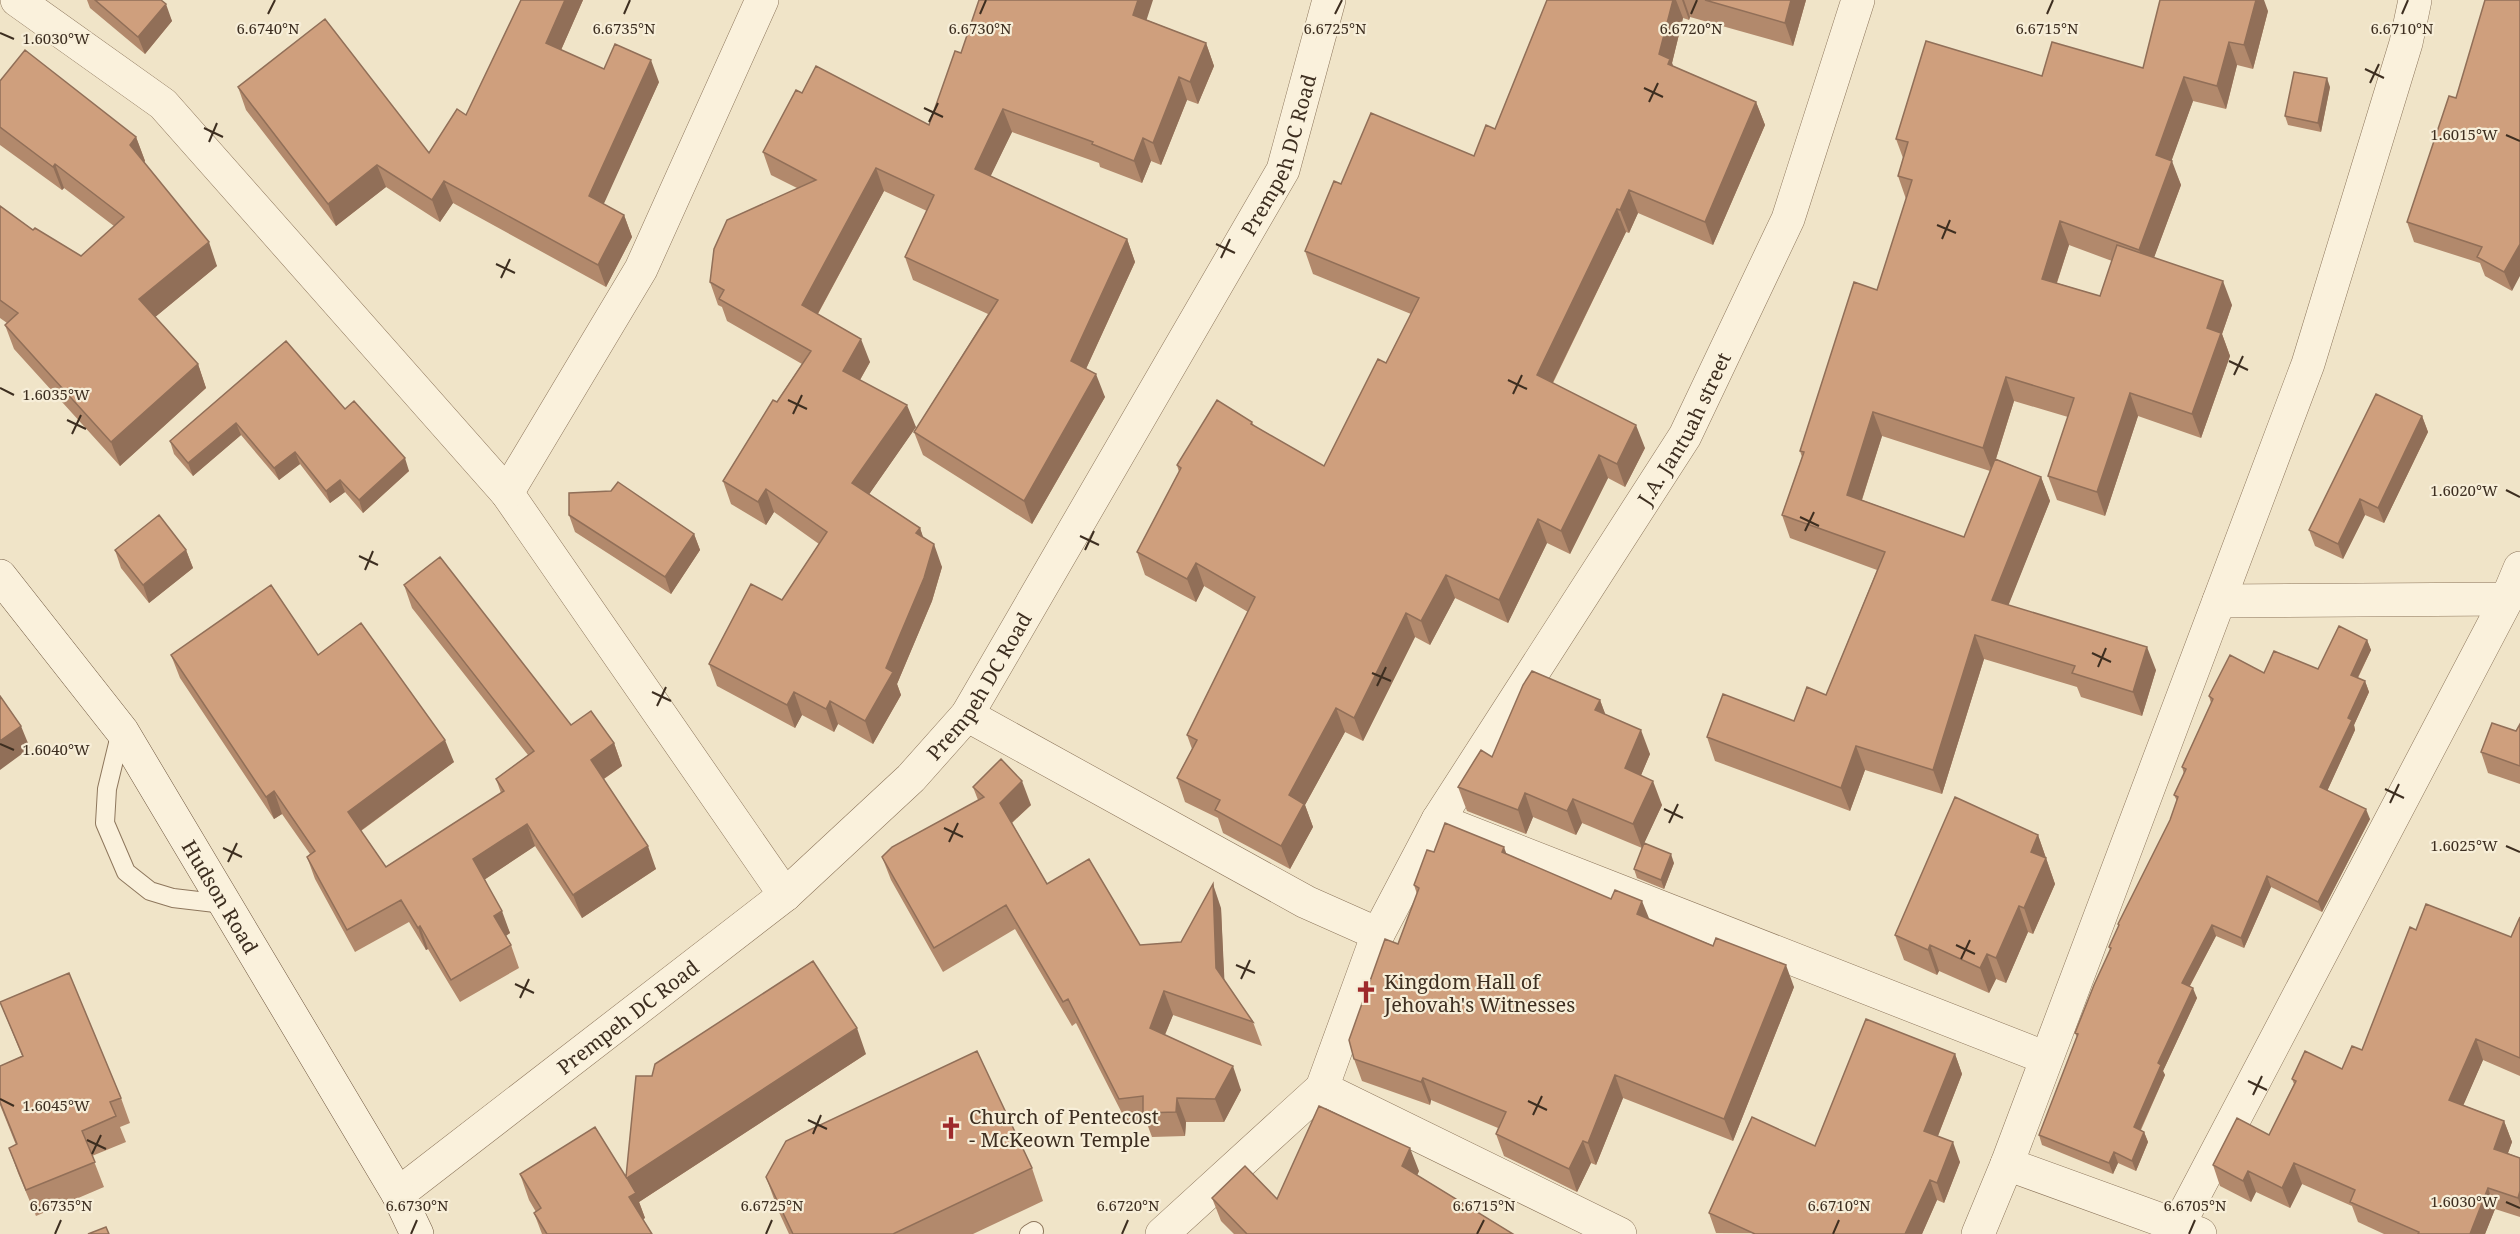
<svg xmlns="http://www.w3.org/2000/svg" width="2520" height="1234" font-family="'Noto Serif',serif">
<rect width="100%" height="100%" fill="#f0e4c8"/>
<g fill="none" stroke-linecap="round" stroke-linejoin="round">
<g stroke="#8d765c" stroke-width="20">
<path id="lane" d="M121,731L107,789L105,823L126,872L150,891L173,898L224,904
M1029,1234L1034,1231"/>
</g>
<g stroke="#8d765c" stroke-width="34">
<g id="street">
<path d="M17,0L163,104L507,493L785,895"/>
<path d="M507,493L641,269L762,0"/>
<path d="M2219,601L2507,599L2520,568"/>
<path d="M967,715L1306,902L1378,934"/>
<path d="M1438,820L2046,1058"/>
<path d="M1322,1088L1620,1234"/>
<path d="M2007,1164L2200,1234"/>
<path id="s1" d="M398,1194L785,895L911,778L967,715L1283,170L1329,0"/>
<path d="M2178,1226L2507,599"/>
<path id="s2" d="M1162,1234L1322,1088L1378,934L1438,820L1685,436L1788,219L1858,0"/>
<path d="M1978,1234L2007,1164L2308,364L2406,43L2415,0"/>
</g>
</g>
<g stroke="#6f573f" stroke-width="34">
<g id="secondary">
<path id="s3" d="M0,576L122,731L398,1194L417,1234"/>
</g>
</g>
<use href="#lane" stroke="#faf1dc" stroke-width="18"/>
<use href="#street" stroke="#faf1dc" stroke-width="33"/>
<use href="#secondary" stroke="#faf1dc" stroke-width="33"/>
</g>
<path fill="#b2896c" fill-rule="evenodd" d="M87,0H161L172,21L145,54L90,8Z
M521,0H583L561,50L604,69L659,82L603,204L624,215L632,237L606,287L453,203L440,222L386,187L336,226L246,110L238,87L429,153L466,115Z
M1547,0H1806L1793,46L1690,17L1689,20L1683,18L1672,63L1673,66L1756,102L1765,125L1713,245L1638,213L1629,233L1626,232L1553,383L1645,448L1625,487L1608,478L1570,554L1547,543L1508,623L1455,598L1430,645L1415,637L1363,741L1345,732L1305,805L1313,827L1290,869L1223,833L1218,818L1185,802L1177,778L1192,749L1187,735L1248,612L1204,586L1196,602L1145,575L1137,552L1179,472L1177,465L1252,422L1254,426L1324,466L1386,363L1411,314L1313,274L1305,251L1341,184L1474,156L1495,129Z
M2268,11L2253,69L2237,65L2226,109L2193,101L2171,161L2181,185L2154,257L2232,305L2222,334L2230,356L2201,438L2138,416L2105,516L2057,500L2048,476L2068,417L2014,401L1996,459L2041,477L2050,501L2008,605L2156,670L2142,716L2081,697L2077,687L1984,659L1942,794L1865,770L1850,811L1715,761L1707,737L1794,721L1826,695L1877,570L1790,538L1782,515L1802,457L1800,451L1877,290L1906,199L1898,176L1903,158L1896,139L2042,76L2143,68ZM2069,245L2112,261L2100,296L2057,283ZM1882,436L1990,471L1964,537L1862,500Z
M1147,20L1206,43L1214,66L1198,104L1187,100L1161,165L1151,161L1142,183L1100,167L1099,163L1012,132L990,176L1127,239L1135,262L1086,369L1105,397L1032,524L923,455L914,432L988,314L913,280L905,257L927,211L884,191L818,314L870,362L860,380L916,427L869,494L920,528L923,538L942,567L932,601L897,684L901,695L873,744L838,724L834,732L802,715L795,728L717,686L709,664L782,600L819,544L774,512L766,525L731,504L723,481L802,364L727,321L722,307L718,305L710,282L797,188L771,175L763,152L802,93L929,125L961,53Z
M0,81L136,137L145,161L144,162L217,266L155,317L198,364L206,388L120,466L14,349L5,325L7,323L0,318V206L33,230L81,256L114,226L64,188L62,190L0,145Z
M2330,87L2321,132L2288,125L2285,116Z
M2449,96L2512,291L2485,276L2480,263L2414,242L2407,222Z
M286,341L345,409L409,471L363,513L345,492L330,503L300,464L279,480L241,435L193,476L174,454L170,441Z
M2422,416L2428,432L2384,523L2365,515L2343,559L2315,546L2309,530Z
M569,515L694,534L700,550L671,594L575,532Z
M115,550H186L193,568L149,603L121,568Z
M404,585L571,725L614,743L622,766L604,779L656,869L582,918L535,846L485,879L510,933L506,936L511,945L519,968L460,1002L428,949L426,950L409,922L355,952L315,879L307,857L310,854L282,814L274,819L180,678L171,655H318L454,762L361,831L386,867L501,793L496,779L528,755L412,608Z
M2367,640L2371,650L2358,678L2365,681L2369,692L2354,725L2355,730L2327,791L2370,819L2322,912L2271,887L2244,948L2216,936L2190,986L2197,998L2163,1071L2165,1075L2141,1130L2144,1132L2148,1142L2136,1171L2118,1163L2113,1174L2042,1145L2039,1135L2077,1037L2075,1033L2110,950L2109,947L2119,927L2118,924L2170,820L2177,801L2174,795L2184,774L2182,767L2211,703L2209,696L2264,673L2318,669Z
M1600,700L1605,714L1650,754L1641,775L1662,805L1644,843L1674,863L1664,889L1637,878L1634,869L1642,848L1582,823L1576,835L1533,817L1526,834L1467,811L1458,787L1492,757Z
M2520,724V784L2488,773L2481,752L2516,731Z
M973,787L1031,805L1012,823L1047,884L1140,945L1181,942L1221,908L1224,980L1253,1022L1262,1046L1173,1015L1165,1035L1241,1090L1224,1122H1186L1185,1136L1152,1137L1146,1121L1127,1123L1076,1023L1072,1026L1015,929L943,972L891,880L882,857L978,800Z
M2038,835L2055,884L2033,934L2028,932L2006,983L1996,979L1989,993L1939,971L1937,975L1904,960L1895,935Z
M1434,852L1507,854L1794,987L1733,1141L1623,1098L1596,1165L1591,1163L1577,1192L1504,1156L1496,1134L1498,1128L1431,1100L1430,1105L1362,1081L1354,1059L1417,894L1414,885Z
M2520,917V1076L2483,1060L2463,1105L2504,1121L2512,1142L2508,1153L2520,1158V1217L2495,1209L2485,1234H2384L2358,1222L2352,1206L2302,1184L2290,1208L2256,1192L2251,1202L2220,1186L2213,1165L2269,1135L2294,1084L2292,1079L2342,1069L2362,1050L2416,930L2511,937Z
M0,1002L121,1098L130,1123L120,1127L126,1142L92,1156L104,1187L36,1216L18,1173L9,1148L16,1145L0,1105V1066L22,1056Z
M866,1054L639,1202L645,1218L643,1219L652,1234H542L534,1213L536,1212L529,1200L520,1174L626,1177L652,1076Z
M1955,1054L1962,1074L1938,1136L1960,1162L1944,1203L1937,1200L1922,1234L1716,1233L1709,1213L1815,1146Z
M1032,1168L1043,1201L973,1234H789L778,1210L766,1177Z
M1419,1171L1417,1175L1513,1234H1234L1221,1221L1212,1198L1277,1199Z"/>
<path fill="#916f58" d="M565,0H583L554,66L546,43Z
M1138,0H1153L1141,37L1133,15Z
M1673,0H1676L1683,18L1672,63L1679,82L1659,54Z
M1682,0H1684L1690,17L1689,20Z
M1791,0H1806L1793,46L1785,23Z
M2256,0H2264L2268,11L2253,69L2244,45Z
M166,4L172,21L145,54L138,37Z
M2229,42L2237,65L2226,109L2217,86Z
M1206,43L1214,66L1198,104L1190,82Z
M651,60L659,82L597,219L589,196Z
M1179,77L1187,100L1161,165L1153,143Z
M2184,77L2193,101L2165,179L2156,155Z
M2327,78L2330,87L2321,132L2318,123Z
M1756,102L1765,125L1713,245L1705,222Z
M1003,109L1012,132L983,192L975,169Z
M136,137L145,161L139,169L130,145Z
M1143,138L1151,161L1142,183L1134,161Z
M2172,161L2181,185L2148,274L2139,250Z
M55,164L64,188L62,190L53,167Z
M377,165L386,187L336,226L328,204Z
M876,168L884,191L810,328L802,305Z
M444,181L453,203L440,222L432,200Z
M1629,190L1638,213L1629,233L1620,210Z
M1617,209L1626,232L1545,398L1537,375Z
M624,215L632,237L606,287L598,265Z
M2060,221L2069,245L2050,303L2042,279Z
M1127,239L1135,262L1079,384L1071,361Z
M209,242L217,266L148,323L139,299Z
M2520,244V276L2512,291L2504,272Z
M2223,281L2232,305L2222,334L2230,356L2201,438L2192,414L2207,328Z
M861,339L870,362L852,394L843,371Z
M198,364L206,388L120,466L111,442Z
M1096,374L1105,397L1032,524L1024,501Z
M2006,377L2014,401L1992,471L1983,448Z
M2130,393L2138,416L2105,516L2097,492Z
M907,405L916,427L861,506L852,483Z
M1873,412L1882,436L1856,518L1847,495Z
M2422,416L2428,432L2384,523L2378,508Z
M236,423L241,435L193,476L188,463Z
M1636,425L1645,448L1625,487L1617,464Z
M295,452L300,464L279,480L274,468Z
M1599,455L1608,478L1570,554L1561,531Z
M405,458L409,471L363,513L359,500Z
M2041,477L2050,501L2001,624L1992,600Z
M340,480L345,492L330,503L326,491Z
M766,489L774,512L766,525L758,502Z
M2360,499L2365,515L2343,559L2338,544Z
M1538,519L1547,543L1508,623L1499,600Z
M920,528L928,551L916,533Z
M694,534L700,550L671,594L665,577Z
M934,544L942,567L932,601L897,684L901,695L873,744L865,721Z
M186,550L193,568L149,603L143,585Z
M1196,563L1204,586L1196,602L1187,579Z
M1446,575L1455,598L1430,645L1421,621Z
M1406,613L1415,637L1363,741L1354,718Z
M1975,635L1984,659L1942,794L1933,770Z
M2367,640L2371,650L2354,685L2351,675Z
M2147,647L2156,670L2142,716L2133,692Z
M2365,681L2369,692L2354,725L2355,730L2324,798L2320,787L2348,718Z
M794,692L802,715L795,728L787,705Z
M1600,700L1609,724L1595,710Z
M830,701L838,724L834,732L826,709Z
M1336,708L1345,732L1305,805L1313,827L1290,869L1281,846L1289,795Z
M21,726L30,748L0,770V741Z
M1641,730L1650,754L1634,792L1625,768Z
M445,740L454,762L356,834L348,812Z
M614,743L622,766L599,782L591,760Z
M1856,746L1865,770L1850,811L1841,788Z
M1022,781L1031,805L1008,826L1000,803Z
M1653,781L1662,805L1642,848L1633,824Z
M274,791L282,814L274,819L266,797Z
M1525,793L1533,817L1526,834L1518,810Z
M1573,799L1582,823L1576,835L1567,811Z
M2366,809L2370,819L2322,912L2318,902Z
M527,824L535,846L481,882L473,859Z
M2038,835L2055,884L2033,934L2024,908L2031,852Z
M648,846L656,869L582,918L573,895Z
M1504,847L1512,869L1502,852Z
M1671,854L1674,863L1664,889L1661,880Z
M2267,876L2271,887L2244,948L2241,938Z
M1213,884L1221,908L1225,992L1216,968Z
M1642,901L1651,923L1637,914Z
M2019,906L2028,932L2006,983L1996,958Z
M502,911L510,933L502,938L494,916Z
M2212,925L2216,936L2186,993L2182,983Z
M420,926L428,949L426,950L418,928Z
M1930,945L1939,971L1937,975L1928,950Z
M1987,954L1996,979L1989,993L1980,968Z
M1786,965L1794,987L1733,1141L1724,1119Z
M2193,988L2197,998L2163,1071L2165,1075L2137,1137L2134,1127L2158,1063Z
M1164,991L1173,1015L1158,1051L1150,1028Z
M857,1028L866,1054L639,1202L645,1218L639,1222L629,1197L627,1178Z
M2476,1039L2483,1060L2457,1120L2449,1100Z
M1955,1054L1962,1074L1932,1151L1924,1131Z
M1233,1066L1241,1090L1224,1122L1215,1099Z
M1615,1075L1623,1098L1596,1165L1588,1143Z
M1423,1078L1431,1100L1430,1105L1421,1082Z
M1177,1098L1186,1122L1185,1136L1176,1112Z
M2504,1121L2512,1142L2502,1169L2494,1149Z
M2144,1132L2148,1142L2136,1171L2132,1161Z
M1583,1141L1591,1163L1577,1192L1569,1169Z
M1953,1142L1960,1162L1944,1203L1937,1183Z
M1410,1148L1419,1171L1411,1189L1402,1166Z
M2114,1152L2118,1163L2113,1174L2109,1163Z
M2294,1163L2302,1184L2290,1208L2282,1188Z
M2248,1171L2256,1192L2251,1202L2243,1181Z
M1930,1180L1937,1200L1922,1234H1905Z
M2488,1188L2495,1209L2485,1234H2470Z
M2520,1191V1205L2518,1198Z"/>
<path fill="#cf9f7d" stroke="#916f58" stroke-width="1.5" d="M95,0H161L166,4L138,37Z
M521,0H565L546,43L604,69L615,44L651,60L589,196L624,215L598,265L444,181L432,200L377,165L328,204L238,87L325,19L429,153L457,109L466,115Z
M979,0H1138L1133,15L1206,43L1190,82L1179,77L1153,143L1143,138L1134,161L1092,144L1093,142L1003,109L975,169L1127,239L1071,361L1096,374L1024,501L914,432L998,300L905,257L934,195L876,168L802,305L861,339L843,371L907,405L852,483L920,528L916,533L934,544L924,578L886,668L893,672L865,721L830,701L826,709L794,692L787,705L709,664L751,584L782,600L827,532L766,489L758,502L723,481L773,400L777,402L811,351L719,299L724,290L710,282L714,249L727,220L816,180L763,152L796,90L802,93L816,66L929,125L955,51L961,53Z
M1547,0H1673L1659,54L1670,59L1668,64L1756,102L1705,222L1629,190L1620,210L1617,209L1537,375L1636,425L1617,464L1599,455L1561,531L1538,519L1499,600L1446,575L1421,621L1406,613L1354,718L1336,708L1289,795L1304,804L1281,846L1215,810L1220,800L1177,778L1197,740L1187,735L1255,597L1196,563L1187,579L1137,552L1181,468L1177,465L1217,400L1252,422L1251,424L1324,466L1378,359L1386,363L1419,298L1305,251L1334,181L1341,184L1371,113L1474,156L1486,125L1495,129Z
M1705,0H1791L1785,23Z
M2160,0H2256L2244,45L2229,42L2217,86L2184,77L2156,155L2172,161L2139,250L2060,221L2042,279L2100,296L2117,245L2223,281L2207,328L2221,333L2192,414L2130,393L2097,492L2048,476L2074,398L2006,377L1983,448L1873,412L1847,495L1964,537L1995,459L2041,477L1992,600L2147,647L2133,692L2072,673L2075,666L1975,635L1933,770L1856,746L1841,788L1707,737L1723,694L1794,721L1807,687L1826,695L1885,552L1782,515L1804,452L1800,451L1854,282L1877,290L1912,180L1898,176L1908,142L1896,139L1926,41L2042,76L2052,42L2143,68Z
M2485,0H2520V244L2504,272L2477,257L2482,247L2407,222L2449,96L2456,98Z
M25,50L136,137L130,145L209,242L139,299L198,364L111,442L5,325L18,313L0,300V206L33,230L35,228L81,256L124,217L55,164L53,167L0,127V81Z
M2294,72L2327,78L2318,123L2285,116Z
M286,341L345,409L354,401L405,458L359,500L340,480L326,491L295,452L274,468L236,423L188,463L170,441Z
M2376,394L2422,416L2378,508L2360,499L2338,544L2309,530Z
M618,482L694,534L665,577L569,515V493L611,491Z
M159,515L186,550L143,585L115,550Z
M440,557L571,725L591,711L614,743L591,760L648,846L573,895L527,824L473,859L502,911L494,916L511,945L451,980L420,926L418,928L401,900L347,930L307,857L315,851L274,791L266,797L171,655L271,585L318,655L361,623L445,740L348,812L386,867L504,791L496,779L534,751L404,585Z
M2339,626L2367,640L2351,675L2365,681L2348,718L2352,720L2320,787L2366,809L2318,902L2267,876L2241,938L2212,925L2182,983L2193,988L2158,1063L2161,1065L2134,1127L2144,1132L2132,1161L2114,1152L2109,1163L2039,1135L2078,1034L2075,1033L2094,985L2111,948L2109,947L2119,925L2118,924L2170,820L2178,797L2174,795L2186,769L2182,767L2213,699L2209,696L2230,655L2264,673L2274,651L2318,669Z
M1532,671L1600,700L1595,710L1641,730L1625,768L1653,781L1633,824L1573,799L1567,811L1525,793L1518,810L1458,787L1481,750L1492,757L1523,685Z
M0,696L21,726L0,741Z
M2492,723L2516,731L2520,724V766L2481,752Z
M1001,759L1022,781L1000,803L1047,884L1089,859L1140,945L1181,942L1213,884L1216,968L1253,1022L1164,991L1150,1028L1233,1066L1215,1099L1177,1098L1176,1112L1143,1113V1096L1119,1099L1068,999L1063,1002L1006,905L934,948L882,857L892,847L984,797L973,787Z
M1955,797L2038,835L2031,852L2046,858L2024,908L2019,906L1996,958L1987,954L1980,968L1930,945L1928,950L1895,935Z
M1445,823L1504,847L1502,852L1611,899L1615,890L1642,901L1637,914L1713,946L1716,938L1786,965L1724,1119L1615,1075L1588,1143L1583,1141L1569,1169L1496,1134L1506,1112L1423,1078L1421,1082L1354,1059L1349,1040L1385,939L1398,944L1419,888L1414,885L1427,850L1434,852Z
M1644,843L1671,854L1661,880L1634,869Z
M2426,904L2511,937L2520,917V1058L2476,1039L2449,1100L2504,1121L2494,1149L2520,1158V1191L2518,1198L2488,1188L2470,1234H2418L2419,1232L2350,1202L2355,1190L2294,1163L2282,1188L2248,1171L2243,1181L2213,1165L2237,1118L2269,1135L2296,1081L2292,1079L2305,1051L2342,1069L2352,1046L2362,1050L2410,927L2416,930Z
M813,961L857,1028L627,1178L636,1193L629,1197L652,1234H547L534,1213L541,1208L520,1174L595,1127L626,1177L636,1076H652L655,1064Z
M69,973L121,1098L110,1102L116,1116L82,1131L95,1162L26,1190L9,1148L17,1144L0,1102V1066L23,1056L0,1002Z
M1866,1019L1955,1054L1924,1131L1953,1142L1937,1183L1930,1180L1905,1234H1755L1709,1213L1752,1117L1815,1146Z
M977,1051L1032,1168L893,1234H793L766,1177L786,1141Z
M1319,1106L1410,1148L1402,1166L1513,1234H1247L1212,1198L1245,1166L1277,1199Z
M106,1227L109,1234H88Z"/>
<path fill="none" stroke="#3d2e20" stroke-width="2" d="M268,14L275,0M624,14L630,0M980,14L986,0M1335,14L1342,0M1691,14L1697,0M2047,14L2053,0M2402,14L2408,0M0,33L14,39M2365,69L2384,78M2370,83L2379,64M1644,88L1663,97M1649,102L1658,83M924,108L943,117M929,122L938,103M204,128L223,137M2506,135L2520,141M209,142L217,123M1937,225L1956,233M1942,239L1950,220M1216,244L1235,253M1221,258L1230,239M496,264L515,273M501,278L510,259M2229,361L2248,370M2234,375L2243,356M1508,380L1527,389M0,388L14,395M1513,394L1522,375M788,400L807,409M793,414L802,395M67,420L86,429M72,434L81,415M2506,490L2520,497M1800,517L1819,526M1805,531L1814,512M1080,536L1099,545M1085,550L1094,531M359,556L378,565M365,570L373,551M2092,653L2111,662M2098,667L2106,648M1372,673L1391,681M1377,686L1386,667M652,692L671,701M657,706L666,687M0,744L14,750M2385,789L2404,798M2390,803L2399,784M1664,809L1683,818M1669,823L1678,804M944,828L963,837M949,842L958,823M2506,846L2520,852M223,848L242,857M228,862L237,843M1956,945L1975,954M1961,959L1970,940M1236,965L1255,973M1241,979L1250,960M515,984L534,993M520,998L529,979M2248,1081L2267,1090M2253,1095L2262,1076M0,1099L14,1106M1528,1101L1547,1110M1533,1115L1542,1096M808,1120L827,1129M813,1134L821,1115M87,1140L106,1149M92,1154L101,1135M2506,1202L2520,1208M55,1234L61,1220M411,1234L417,1220M766,1234L772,1220M1122,1234L1128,1220M1477,1234L1484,1220M1833,1234L1839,1220M2189,1234L2195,1220"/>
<defs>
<g id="church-bare" transform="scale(1.8)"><path d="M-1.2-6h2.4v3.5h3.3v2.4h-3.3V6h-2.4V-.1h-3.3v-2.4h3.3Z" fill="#9e2a2b" stroke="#f7eed8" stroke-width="2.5" paint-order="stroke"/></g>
</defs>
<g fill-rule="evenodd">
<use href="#church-bare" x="1366" y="992"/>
<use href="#church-bare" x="951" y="1128"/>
</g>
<g text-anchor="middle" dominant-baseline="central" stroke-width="4.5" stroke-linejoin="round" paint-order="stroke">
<g font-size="20" fill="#3d2e20" stroke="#f7eed8">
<text stroke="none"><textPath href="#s1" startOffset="1388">Prempeh DC Road</textPath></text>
<text stroke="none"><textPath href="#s2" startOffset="972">J.A. Jantuah street</textPath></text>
<text stroke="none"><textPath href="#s1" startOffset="776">Prempeh DC Road</textPath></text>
<text stroke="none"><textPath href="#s3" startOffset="390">Hudson Road</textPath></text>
<text stroke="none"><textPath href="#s1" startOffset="290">Prempeh DC Road</textPath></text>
</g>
<g font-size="20" fill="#3d2e20" stroke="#f7eed8" text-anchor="start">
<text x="1384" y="981">Kingdom Hall of<tspan x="1384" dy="23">Jehovah's Witnesses</tspan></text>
<text x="969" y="1116">Church of Pentecost<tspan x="969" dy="23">- McKeown Temple</tspan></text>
</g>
</g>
<g font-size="15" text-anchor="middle" fill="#3d2e20" stroke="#f7eed8" stroke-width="4.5" stroke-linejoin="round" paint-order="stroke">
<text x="268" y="34">6.6740°N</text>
<text x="624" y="34">6.6735°N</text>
<text x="980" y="34">6.6730°N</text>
<text x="1335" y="34">6.6725°N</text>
<text x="1691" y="34">6.6720°N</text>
<text x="2047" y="34">6.6715°N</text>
<text x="2402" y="34">6.6710°N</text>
<text x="56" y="44">1.6030°W</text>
<text x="2464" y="140">1.6015°W</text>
<text x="56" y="400">1.6035°W</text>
<text x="2464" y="496">1.6020°W</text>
<text x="56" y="755">1.6040°W</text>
<text x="2464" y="851">1.6025°W</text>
<text x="56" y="1111">1.6045°W</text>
<text x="2464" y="1207">1.6030°W</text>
<text x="61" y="1211">6.6735°N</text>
<text x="417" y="1211">6.6730°N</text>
<text x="772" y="1211">6.6725°N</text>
<text x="1128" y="1211">6.6720°N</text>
<text x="1484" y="1211">6.6715°N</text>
<text x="1839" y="1211">6.6710°N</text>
<text x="2195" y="1211">6.6705°N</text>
</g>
</svg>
